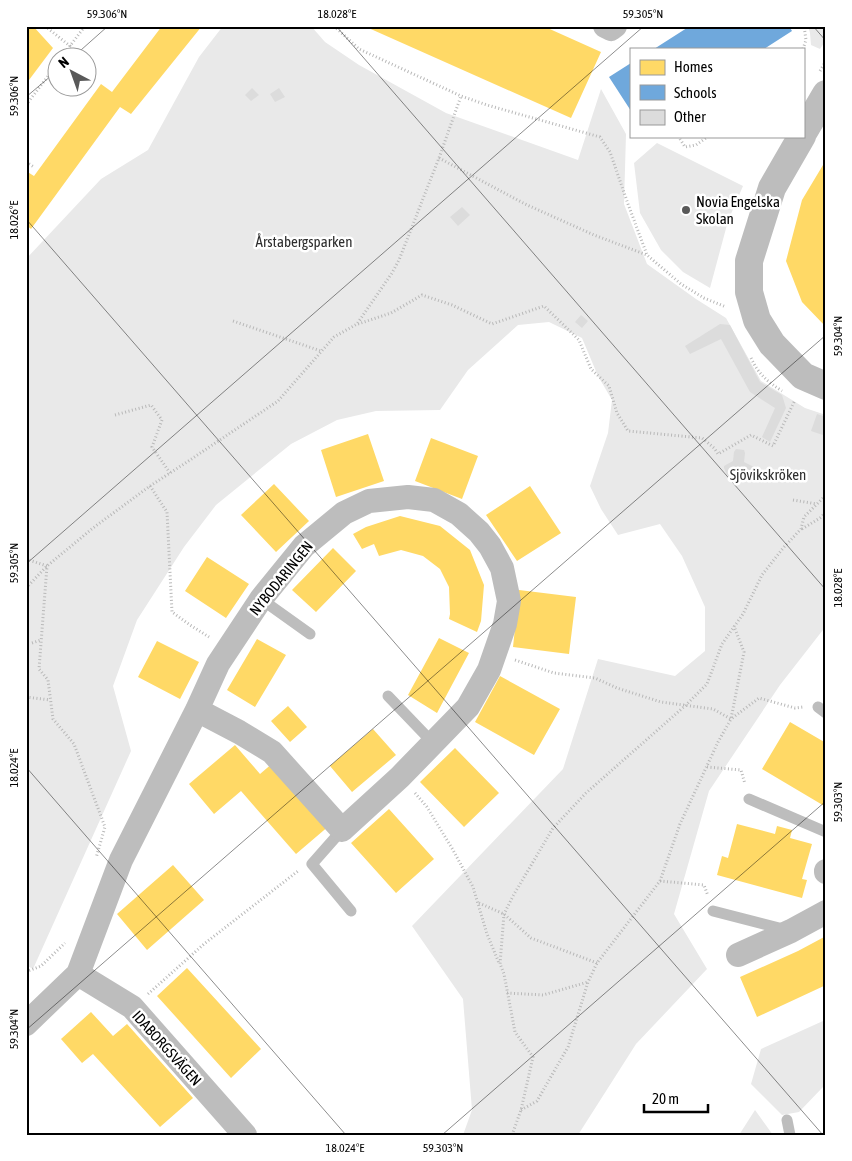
<svg xmlns="http://www.w3.org/2000/svg" width="852" height="1161" font-family="'Asap Condensed',sans-serif">
<rect width="100%" height="100%" fill="#fff"/>
<path fill="#e9e9e9" d="M223,26H311L325,42L359,65L446,113L578,160L601,89L626,134L624,204L647,264L696,299L726,318L761,381L805,408L826,415V626L780,685L709,791L674,914L707,969L636,1044L578,1135H463L472,1110L463,999L412,926L563,769L598,659L675,676L705,651V607L682,556L660,524L618,535L601,509L590,486L608,433L612,400L598,376L582,338L549,322L518,325L468,370L440,410L376,411L337,420L291,444L216,505L184,547L137,620L113,686L131,751L33,969L26,965V259L101,179L148,150L199,57Z
M808,26H826V40L820,49L811,45L810,33Z
M657,143L743,186L728,221L710,288L683,272L661,250L640,213L634,163Z
M823,1021L826,1022V1052L823,1087L799,1112L782,1115L751,1084L761,1049Z
M755,1110L773,1135H739Z"/>
<path fill="#ffd966" d="M26,26H33L53,48L26,84Z
M162,26H202L131,114L120,107L31,229L26,225V171L34,176L101,84L112,92Z
M364,26H543L601,52L571,118Z
M826,160V327L802,302L786,261L802,200Z
M368,434L384,481L336,497L321,450Z
M431,438L478,456L462,499L415,481Z
M274,484L309,521L276,552L241,515Z
M530,486L561,533L517,561L486,515Z
M400,516L440,526L470,550L484,585L481,621L477,632L449,619L450,614L449,587L440,569L423,556L401,550L379,556L374,544L362,549L353,534L366,527Z
M333,548L356,571L316,612L292,590Z
M207,557L249,584L226,618L185,591Z
M519,590L576,597L569,654L513,647Z
M439,638L469,653L437,713L408,695Z
M257,639L286,655L255,707L227,690Z
M157,641L199,662L180,699L138,677Z
M500,676L560,709L534,755L475,722Z
M288,706L307,727L290,742L271,721Z
M790,722L826,743V807L762,769Z
M373,729L396,755L352,792L330,766Z
M235,745L260,774L274,762L330,825L296,854L241,791L214,814L189,784Z
M455,748L499,793L464,827L420,782Z
M389,809L434,859L396,893L351,843Z
M737,824L775,834L777,826L792,830L790,838L812,844L802,879L807,880L802,898L717,875L722,856L728,858Z
M173,865L204,900L147,950L117,914Z
M826,936V985L757,1017L740,977L798,951Z
M187,968L261,1049L231,1078L157,996Z
M91,1012L113,1036L127,1024L193,1098L160,1127L93,1054L82,1063L61,1039Z"/>
<path fill="#6fa8dc" d="M690,26H789L792,31L764,49H654Z
M631,63V111L609,77Z"/>
<path fill="#dcdcdc" d="M252,88L259,95L251,101L245,95Z
M279,88L285,97L275,102L270,94Z
M462,207L470,215L458,226L450,217Z
M581,315L588,321L582,328L575,322Z
M720,324L730,325L760,382L782,395L786,408L770,442L762,437L775,408L750,392L721,339L690,354L685,346Z
M817,414L826,417V436L811,431Z
M736,449L744,450L745,453L744,462L754,467L755,470L752,477L749,478L738,472L730,476L727,475L724,468V466L733,461L734,452Z"/>
<g fill="none" stroke-linecap="round" stroke-linejoin="round">
<path stroke="#b8b8b8" stroke-width="3" stroke-dasharray="1 2.5" stroke-linecap="butt" d="M45,26L70,46L71,58
M334,26L359,49L461,96L487,105L600,137L610,152L628,204L647,255L681,284L704,298L726,307
M803,49L806,40L804,26
M61,58L85,26
M820,71L826,61
M26,105L58,63
M678,136L685,147L696,145L709,136
M439,158L525,204L594,235L647,255
M26,162L34,167
M233,321L321,351
M358,324L391,313L422,295L452,305L492,324L544,306L579,340L591,369L609,386L617,413L628,431L702,438L714,448L718,454L751,435L773,446L795,400
M751,358C759,375 767,381 782,391
M115,415L151,405L162,420L152,447L170,473
M150,486L167,512L172,612L190,625L209,637
M793,500L817,504
M802,529L820,518L826,512
M26,559L47,566L39,669L48,680L53,719L74,744L105,827L96,858
M26,588L47,566L93,528L150,486L190,460L278,401L334,337L357,324L392,273L399,260L439,158L461,96
M32,643L41,640
M515,660L554,673L595,678L617,688L661,702L713,709L731,719L759,698L795,708L803,707
M26,697L50,700
M707,767L741,770L745,784
M415,793L427,807L453,850L473,887L487,934L499,963
M660,881L704,885L708,896
M479,903L504,914L531,938L597,963
M26,970L28,971L41,966L65,943
M507,993L543,995L588,982
M148,994L204,944L298,871
M521,1110L537,1101L568,1047L588,982L597,963L660,881L680,824L718,742L731,719L744,652L734,626
M512,1135L521,1110L533,1057L515,1032L504,974L500,964L504,914L513,896L553,828L586,793L686,705L707,684L722,644L743,614L762,575L784,547L801,529L804,517L826,495"/>
<path stroke="#bdbdbd" stroke-width="11" d="M261,599L310,634
M388,696L434,744
M818,707L826,713
M749,799L826,832
M342,830L312,864L351,911
M713,911L787,930
M787,1120L790,1135"/>
<path stroke="#bdbdbd" stroke-width="24" d="M605,26L611,29L615,26
M826,871V872
M738,955L791,931L826,912
M78,974L132,1007L245,1135
M26,1024L78,974L121,860L197,710L218,664L261,599L304,546L344,513L369,501L408,497L434,500L459,514L479,532L490,546L502,568L509,601L505,624L489,670L468,707L400,777L342,830L272,752L239,732L197,710"/>
<path stroke="#bdbdbd" stroke-width="28" d="M803,133L826,94
M802,136L772,188L749,261V292L757,320L772,344L803,376L826,386"/>
</g>
<path fill="none" stroke="#000" stroke-width="1" stroke-opacity="0.45" d="M336,26L826,590M813,26L826,41M72,58L108,26M26,97L58,70M26,219L823,1135M26,564L644,26M26,767L346,1135M26,1030L826,335M442,1135L826,801"/>
<circle fill="#595959" stroke="#fff" stroke-width="2" cx="686" cy="210" r="5"/>
<g text-anchor="middle" dominant-baseline="central" stroke-width="5" stroke-linejoin="round" paint-order="stroke">
<g font-size="15" fill="#000" stroke="#fff" text-anchor="start">
<text x="696" y="201">Novia Engelska<tspan x="696" dy="17">Skolan</tspan></text>
</g>
<g font-size="15" fill="#2e2e2e" stroke="#fff">
<text x="304" y="241">Årstabergsparken</text>
<text x="768" y="474">Sjövikskröken</text>
</g>
<g font-size="15" fill="#000" stroke="#fff">
<text transform="translate(281 578) rotate(-51)">NYBODARINGEN</text>
<text transform="translate(167 1048) rotate(48)">IDABORGSVÄGEN</text>
</g>
</g>
<rect width="852" height="1161" fill="none" stroke="#ffffff" stroke-width="55"/>
<rect x="630" y="48" width="175" height="90" fill="#ffffff" stroke="#999999"/>
<rect x="640" y="60" width="25" height="15" fill="#ffd966" stroke="#999999"/>
<text x="674" y="72" font-size="15" fill="#000000">Homes</text>
<rect x="640" y="85" width="25" height="15" fill="#6fa8dc" stroke="#999999"/>
<text x="674" y="98" font-size="15" fill="#000000">Schools</text>
<rect x="640" y="110" width="25" height="15" fill="#dcdcdc" stroke="#999999"/>
<text x="674" y="122" font-size="15" fill="#000000">Other</text>
<g transform="translate(72 72) rotate(319)"><circle r="24" fill="#ffffff" stroke="#999999"/>
<path d="M0-4L9 19L0 12L-9 19Z" fill="#595959"/>
<text y="-8" font-size="14" font-weight="bold" text-anchor="middle" fill="#000000">N</text>
</g>
<path d="M644 1104v8h64v-8" fill="none" stroke="#000000" stroke-width="2.5"/>
<text x="652" y="1104" font-size="15" fill="#000000" stroke="#ffffff" stroke-width="4" paint-order="stroke">20 m</text>
<rect x="28" y="28" width="796" height="1106" fill="none" stroke="#000" stroke-width="2"/>
<g font-size="12" text-anchor="middle" fill="#000">
<text x="107" y="18">59.306°N</text>
<text x="337" y="18">18.028°E</text>
<text x="643" y="18">59.305°N</text>
<text transform="translate(14 96) rotate(-90)" y="4">59.306°N</text>
<text transform="translate(14 220) rotate(-90)" y="4">18.026°E</text>
<text transform="translate(838 336) rotate(-90)" y="4">59.304°N</text>
<text transform="translate(14 563) rotate(-90)" y="4">59.305°N</text>
<text transform="translate(838 588) rotate(-90)" y="4">18.028°E</text>
<text transform="translate(14 768) rotate(-90)" y="4">18.024°E</text>
<text transform="translate(838 802) rotate(-90)" y="4">59.303°N</text>
<text transform="translate(14 1029) rotate(-90)" y="4">59.304°N</text>
<text x="345" y="1152">18.024°E</text>
<text x="443" y="1152">59.303°N</text>
</g>
</svg>
